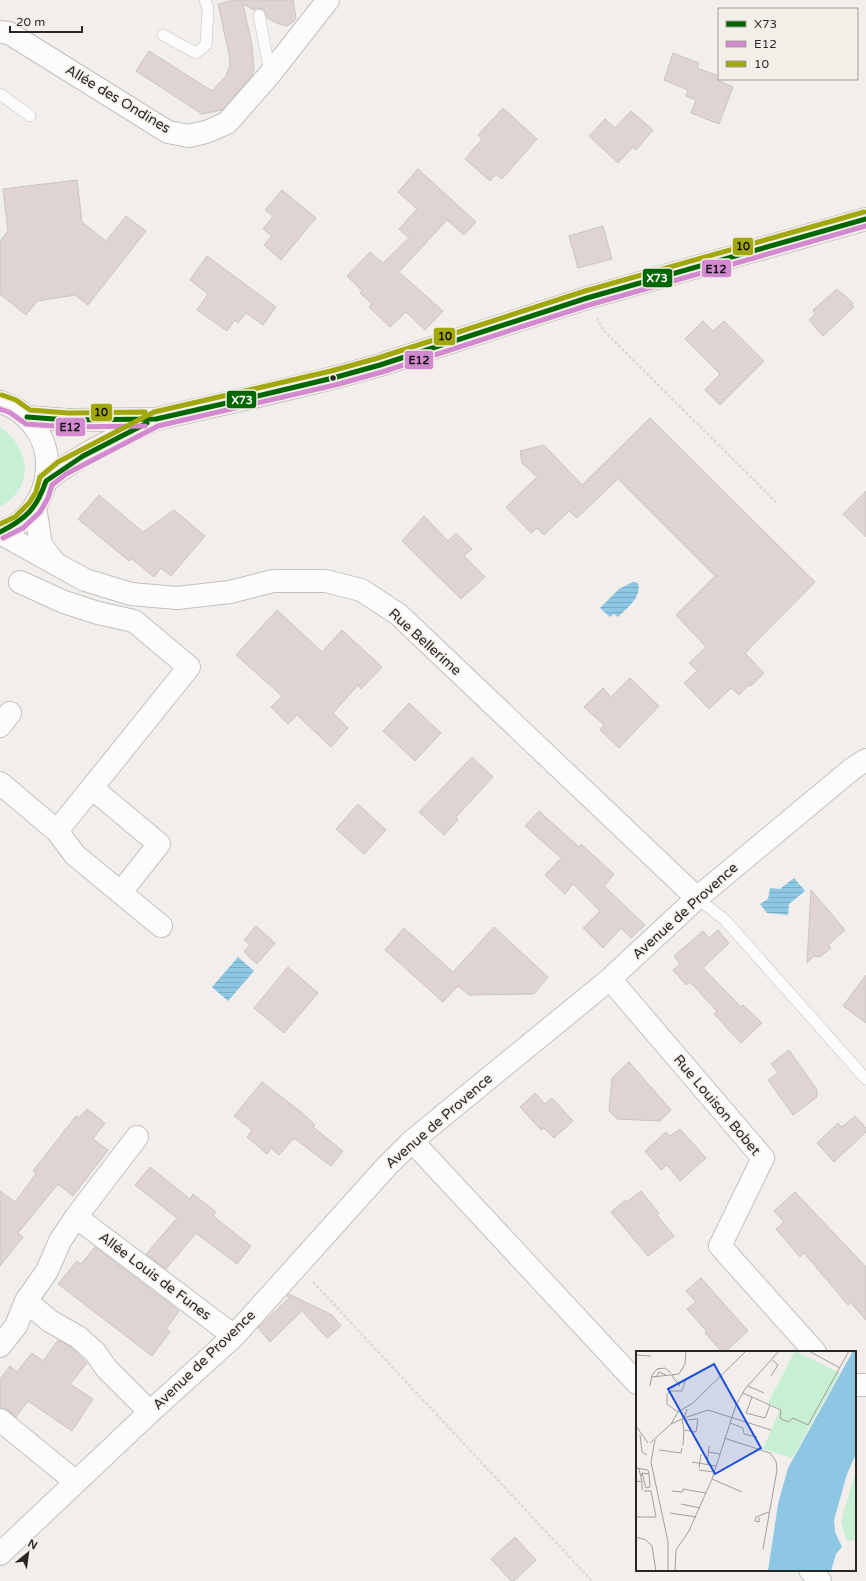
<svg xmlns="http://www.w3.org/2000/svg" width="866" height="1581" font-family="'Varela Round',sans-serif">
<defs>
<pattern id="water-rules" width="6" height="5" patternUnits="userSpaceOnUse"><rect width="6" height="5" fill="#8dc7e3"/><path d="M0 2.5h6" fill="none" stroke="#7aabc3"/></pattern>
</defs>
<rect width="100%" height="100%" fill="#f1eeeb"/>
<path fill="#c7efd4" d="M0,427C31,449 35,487 0,507Z"/>
<path fill="url(#water-rules)" d="M633,582L638,583C642,597 627,608 618,617L614,614L610,617L600,608L619,589Z
M794,878L805,891L789,904L788,915L767,913L760,904L768,899L770,888L780,889Z
M238,957L254,971L228,1001L212,987Z"/>
<path fill="#dfd4d2" stroke="#c8c5c4" d="M234,0H293L296,18L293,22L286,26L279,24L267,18L265,11L262,9L257,8L254,10L243,4L252,45L254,69L252,76L222,110L202,114L136,71L149,51L212,91L226,76L230,65L229,54L218,4Z
M673,53L699,63L697,68L719,76V81L733,87L719,124L691,113L696,100L686,96L688,90L664,80Z
M503,108L537,139L502,179L496,174L490,181L465,159L482,139L478,135Z
M631,111L653,130L636,150L633,147L618,163L589,136L605,119L615,128Z
M418,169L476,222L464,235L447,220L399,272L443,311L425,330L406,312L390,327L369,307L372,304L360,293L362,291L347,276L370,252L383,263L409,238L399,229L417,209L398,192Z
M77,180L82,222L106,241L126,216L146,231L88,305L75,295L37,301L26,315L0,294V241L8,231L3,189Z
M282,190L316,218L281,260L264,245L272,236L263,229L273,216L265,210Z
M603,226L612,259L578,268L569,236Z
M207,256L276,307L263,325L246,313L238,323L235,320L227,331L197,310L208,294L190,280Z
M837,289L853,303L851,305L854,307L823,336L809,320L815,314L813,310Z
M703,321L713,331L724,321L764,361L720,405L705,390L720,374L685,339Z
M650,418L815,582L745,653L764,673L751,686L749,685L739,695L731,688L709,709L684,683L697,671L689,663L706,647L676,615L715,576L618,479L577,518L569,511L544,535L537,528L531,533L506,507L537,477L522,463L520,451L544,445L582,485Z
M866,491V537L843,514Z
M99,495L143,532L174,510L205,536L171,576L161,568L154,577L132,559L129,561L78,519Z
M424,516L448,541L456,533L472,549L464,556L485,577L461,599L402,541Z
M277,610L322,652L342,630L382,667L361,689L358,685L333,713L348,728L331,747L297,715L288,724L271,707L282,696L236,655Z
M630,678L659,706L619,748L600,730L604,725L584,707L603,688L611,697Z
M409,703L441,733L415,761L383,731Z
M472,757L493,777L456,817L458,820L444,835L419,812Z
M358,804L386,830L364,854L336,829Z
M539,811L579,847L581,844L614,874L604,886L645,925L631,938L621,928L603,948L583,928L600,911L573,884L565,894L545,875L561,858L525,826Z
M811,890L845,930L828,945L831,948L820,957L814,956L807,963Z
M256,926L275,943L257,964L244,952L250,945L244,940Z
M494,927L548,977L534,994L469,995L458,986L443,1002L385,950L404,928L453,972Z
M718,930L729,943L703,968L741,1007L743,1005L762,1023L741,1043L714,1014L717,1011L690,982L686,985L673,970L680,964L674,956L703,931L709,938Z
M288,967L318,993L284,1033L254,1008Z
M866,975V1023L843,1006Z
M789,1050L817,1090V1097L793,1115L768,1080L778,1073L771,1064Z
M629,1062L671,1110L660,1121L617,1119L609,1111L612,1078Z
M262,1082L301,1112L315,1125L313,1127L343,1151L331,1166L294,1138L279,1155L271,1148L267,1154L247,1137L252,1130L234,1116Z
M535,1093L545,1104L552,1098L573,1121L554,1138L544,1128L541,1130L520,1107Z
M87,1109L105,1123L93,1139L108,1150L73,1196L58,1184L18,1233L23,1237L0,1266V1191L15,1202L36,1174L33,1171L76,1116L79,1118Z
M855,1116L866,1128V1132L834,1162L817,1143L838,1123L842,1127Z
M680,1129L706,1158L680,1181L667,1165L661,1170L645,1151L666,1132L670,1136Z
M150,1167L190,1199L193,1194L216,1212L213,1216L251,1246L237,1264L196,1233L166,1269L146,1254L177,1218L135,1185Z
M641,1191L659,1213L657,1215L674,1236L648,1256L611,1212L625,1200L627,1202Z
M795,1192L866,1267V1320L851,1303L848,1305L804,1253L800,1257L776,1229L784,1222L774,1211Z
M95,1247L179,1311L166,1329L170,1332L152,1356L58,1284L77,1261L81,1264Z
M701,1278L748,1331L725,1352H722L705,1333L707,1332L687,1309L696,1302L686,1291Z
M289,1294L332,1315L341,1326L327,1338L302,1311L270,1342L258,1328L289,1298L287,1296Z
M58,1340L71,1347L87,1363L70,1384L93,1399L72,1431L28,1401L16,1417L8,1410L0,1408V1379L10,1366L17,1372L32,1353L43,1361Z
M515,1537L536,1560L514,1581H511L491,1559Z"/>
<g fill="none" stroke-linecap="round" stroke-linejoin="round">
<g stroke="#c3c1be" stroke-width="12">
<path id="lane" d="M259,15L270,73
M163,35L196,53L206,45L208,9L205,0
M0,94L30,116
M697,898L725,920L866,1079"/>
</g>
<g stroke="#c3c1be" stroke-width="24">
<path id="street" d="M0,32L9,33L168,132L189,136L206,132L227,123L270,74L328,0
M35,507L41,545L55,563
M0,533L85,580L131,594L177,598L230,592L273,581H326L361,590L398,614L697,898
M0,726L10,713
M0,783L57,831L189,667L134,621L98,613L64,602L20,582
M92,788L159,844L121,892
M57,831L75,855L161,926
M610,979L763,1158L720,1246L815,1352
M412,1141L637,1383
M76,1217L234,1336
M26,1301L50,1321L78,1337L95,1352L106,1368L150,1412
M0,1346L16,1326L26,1301L47,1271L60,1241L76,1217L137,1137
M855,1385H866
M0,1420L76,1482
M0,1554L150,1412L234,1336L386,1167L412,1141L610,979L697,898L852,769L866,760
M810,1570L820,1581"/>
</g>
<g stroke="#c3c1be" stroke-width="24">
<path id="primary" d="M0,402C10,405 19,410 26,417C58,446 52,498 19,523C14,527 6,529 0,532
M27,417L68,420L156,419L249,398L333,378L380,365L587,298L866,219
M46,481C78,455 115,439 151,421"/>
</g>
<path stroke="#dbdad8" stroke-width="2.5" stroke-dasharray="3 2" stroke-linecap="butt" d="M597,318L603,330L777,503
M313,1282L592,1581"/>
<use href="#lane" stroke="#fdfcfc" stroke-width="11"/>
<use href="#street" stroke="#fdfcfc" stroke-width="22"/>
<use href="#primary" stroke="#fdfcfc" stroke-width="22"/>
<g stroke="#f4efe8" stroke-width="8">
<path id="bus-1" d="M27,417L68,420L156,419L249,398L333,378L380,365L587,298L866,219
M46,481L83,456L147,423
M0,532C26,519 37,508 46,481"/>
</g>
<g stroke="#f4efe8" stroke-width="8">
<path id="bus-2" d="M0,409L9,412L26,424L68,427L145,426
M3,538L23,528L40,512L48,498L52,485L66,474L158,426L335,385L382,372L589,305L866,226"/>
</g>
<g stroke="#f4efe8" stroke-width="8">
<path id="bus-3" d="M2,395L16,400L30,410L68,413L145,412
M0,524L15,517L29,503L36,492L40,477L58,462L154,412L331,371L378,358L585,291L864,212"/>
</g>
<use href="#bus-1" stroke="#060" stroke-width="5"/>
<use href="#bus-2" stroke="#d289cf" stroke-width="5"/>
<use href="#bus-3" stroke="#a0a80c" stroke-width="5"/>
</g>
<circle fill="#292725" stroke="#f4efe8" stroke-width="1.5" cx="333" cy="378" r="3.5"/>
<g text-anchor="middle" dominant-baseline="central" stroke-width="3" stroke-linejoin="round" paint-order="stroke">
<g font-size="14" fill="#292725" stroke="#f4efe8">
<text transform="translate(118 99) rotate(31)">Allée des Ondines</text>
<text transform="translate(425 642) rotate(42)">Rue Bellerime</text>
<text transform="translate(685 911) rotate(-42)">Avenue de Provence</text>
<text transform="translate(717 1105) rotate(50)">Rue Louison Bobet</text>
<text transform="translate(439 1121) rotate(-41)">Avenue de Provence</text>
<text transform="translate(155 1276) rotate(37)">Allée Louis de Funes</text>
<text transform="translate(204 1360) rotate(-44)">Avenue de Provence</text>
</g>
</g>
<g transform="translate(636 1351)">
<rect width="220" height="220" fill="#f1eeeb"/>
<path d="M159,0L204,22L156,107L127,98L144,58L132,52Z" fill="#c7efd4"/>
<path d="M220,119V189L211,190L205,171Z" fill="#c7efd4"/>
<path d="M217,0H220V103L211,123L198,169L199,181L206,196L200,203L195,220H132L142,153L152,117Z" fill="#8dc7e3"/>
<path fill="none" stroke="#a19e9c" stroke-width="1" d="M173,0L204,17M0,4L15,5M37,23V27L44,34L42,35M135,25L142,14L136,9M16,26L43,23L49,13L50,0M20,26L23,21L30,24M14,35L16,24L21,18L29,17L35,22M112,35L128,42M107,42L145,59L144,67L152,71L157,67L172,74M116,46L110,62L129,67L134,54M42,61L31,53V43L34,40H46L50,27M48,67L72,59L135,79M46,68L48,79L47,94M94,72L107,77L108,83L121,86M35,73L42,61L57,52L110,0M172,74L213,0M0,75L12,92M48,79L60,81L62,68L50,69M4,84L6,101L11,104M88,87L134,102L140,110L141,119L127,198M19,89L15,111L32,191V220M14,92L35,73L48,67L51,58M23,99L45,102L46,97M72,101L84,103M56,111L80,115M71,114L73,95M0,117L12,119L13,123L6,122L5,125M63,117L65,103M3,118L6,131M63,119L78,121M6,122L10,137L14,136L13,123M76,128L106,141M0,130L6,131V139M8,140H15L20,166M36,140L46,141L47,138L70,142M45,153L64,157M34,162L60,166M0,166H20M123,166V171L119,170L120,166L133,161M0,186L10,189L16,195L20,220M39,220L40,199L53,180L76,128L100,54L109,38L143,0"/>
<path fill="#1d4ed8" fill-opacity="0.15" stroke="#1d4ed8" stroke-width="2" d="M78,13L125,97L79,123L32,38Z"/>
<rect width="220" height="220" fill="none" stroke="#292725" stroke-width="2"/>
</g>
<g stroke="#f4efe8" stroke-width="1.5">
<rect x="732" y="237" width="22" height="19" rx="4" fill="#a0a80c"/>
<rect x="701" y="259" width="31" height="19" rx="4" fill="#d289cf"/>
<rect x="642" y="268" width="31" height="20" rx="4" fill="#060"/>
<rect x="433" y="327" width="23" height="19" rx="4" fill="#a0a80c"/>
<rect x="404" y="350" width="30" height="20" rx="4" fill="#d289cf"/>
<rect x="226" y="390" width="31" height="19" rx="4" fill="#060"/>
<rect x="90" y="403" width="23" height="19" rx="4" fill="#a0a80c"/>
<rect x="55" y="417" width="31" height="20" rx="4" fill="#d289cf"/>
</g>
<g font-size="11" text-anchor="middle" font-weight="bold" fill="#fff">
<text x="657" y="282">X73</text>
<text x="242" y="404">X73</text>
</g>
<g font-size="11" text-anchor="middle" font-weight="bold" fill="#111">
<text x="743" y="250">10</text>
<text x="716" y="273">E12</text>
<text x="445" y="340">10</text>
<text x="419" y="364">E12</text>
<text x="101" y="416">10</text>
<text x="70" y="431">E12</text>
</g>
<rect x="718" y="8" width="140" height="72" fill="#f4efe8" stroke="#a39f9a"/>
<rect x="726" y="21" width="20" height="6" fill="#006600" stroke="#a39f9a"/>
<text x="754" y="28" font-size="12" fill="#292725">X73</text>
<rect x="726" y="41" width="20" height="6" fill="#d289cf" stroke="#a39f9a"/>
<text x="754" y="48" font-size="12" fill="#292725">E12</text>
<rect x="726" y="61" width="20" height="6" fill="#a0a80c" stroke="#a39f9a"/>
<text x="754" y="68" font-size="12" fill="#292725">10</text>
<g transform="translate(28 1553) rotate(29)" stroke="#f4efe8" stroke-width="3" paint-order="stroke">
<path d="M0-3L7 15L0 10L-7 15Z" fill="#292725"/>
<text y="-6" font-size="11" font-weight="bold" text-anchor="middle" fill="#292725">N</text>
</g>
<path d="M10 26v6h72v-6" fill="none" stroke="#292725" stroke-width="2"/>
<text x="16" y="26" font-size="12" fill="#292725" stroke="#f4efe8" stroke-width="3" paint-order="stroke">20 m</text>
</svg>
